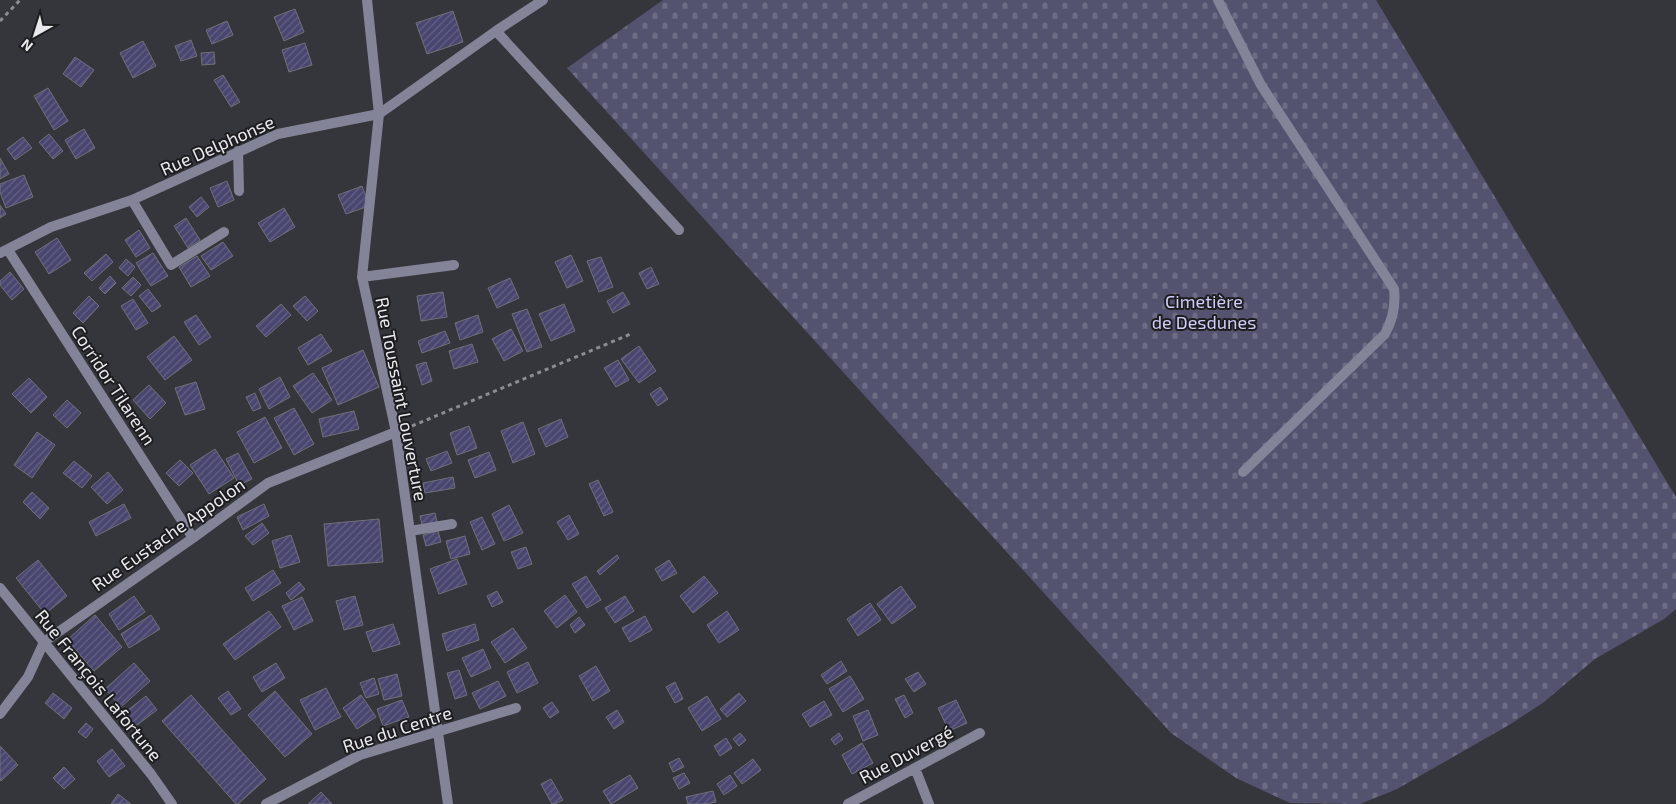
<svg xmlns="http://www.w3.org/2000/svg" width="1676" height="804" font-family="'Exo 2',sans-serif">
<defs>
<pattern id="cemetery-stones" width="16" height="16" patternUnits="userSpaceOnUse" patternTransform="scale(1.25)"><rect width="16" height="16" fill="#535370"/><path d="M2 7V4a2 2 0 0 1 4 0v3zM10 15v-3a2 2 0 0 1 4 0v3z" fill="#6c6c85"/></pattern>
<pattern id="building-hatch" width="6" height="6" patternUnits="userSpaceOnUse" patternTransform="scale(1.25)"><rect width="6" height="6" fill="#48466f"/><path d="M-1 1l2-2M0 6l6-6M5 7l2-2" fill="none" stroke="#636184"/></pattern>
</defs>
<rect width="100%" height="100%" fill="#35363c"/>
<path fill="url(#cemetery-stones)" d="M663,0H1376L1676,497V609L1664,619L1595,659L1544,702L1509,725L1397,789L1360,804L1290,803L1236,778L1171,733L567,68Z"/>
<path fill="url(#building-hatch)" stroke="#6f7077" d="M295,9L304,32L284,41L274,17Z
M453,11L463,42L427,54L416,23Z
M227,21L233,35L212,44L206,30Z
M191,40L197,56L181,61L175,46Z
M143,41L156,66L133,78L120,53Z
M305,43L312,65L289,72L282,50Z
M214,52L215,64L202,65L201,53Z
M75,57L94,70L81,87L63,74Z
M223,75L240,102L231,107L214,80Z
M48,88L68,121L54,130L34,96Z
M84,129L95,148L76,159L65,140Z
M49,134L63,151L53,159L39,142Z
M23,137L32,148L15,160L7,149Z
M0,158L9,174L0,179Z
M24,175L33,197L6,208L0,192V184Z
M227,181L234,200L218,207L210,188Z
M362,186L369,206L346,214L338,195Z
M201,197L209,207L197,217L189,207Z
M0,205L6,214L0,218Z
M284,208L295,227L270,242L258,223Z
M186,218L200,240L188,248L174,226Z
M139,230L150,248L136,257L125,240Z
M57,238L71,260L49,274L35,252Z
M223,242L233,256L211,270L201,256Z
M153,253L168,276L151,286L136,263Z
M106,254L113,262L92,281L84,273Z
M571,255L583,281L567,288L555,262Z
M197,256L210,276L191,287L179,267Z
M601,257L613,287L599,292L587,261Z
M126,259L135,267L128,276L119,268Z
M651,267L659,284L647,289L639,273Z
M10,272L24,289L12,300L0,285V281Z
M110,276L116,283L105,294L99,288Z
M133,277L141,285L131,296L122,288Z
M510,278L519,298L497,308L488,288Z
M148,289L161,306L152,312L139,296Z
M443,292L447,317L421,321L417,296Z
M623,292L630,304L613,313L607,301Z
M89,296L99,306L83,323L73,313Z
M305,296L318,311L307,321L293,306Z
M133,299L148,323L136,330L121,306Z
M281,304L291,315L266,337L256,326Z
M564,304L575,331L551,341L539,314Z
M527,309L542,347L527,352L512,314Z
M196,315L211,337L199,345L184,322Z
M478,315L483,332L460,340L455,323Z
M511,329L523,351L504,361L492,339Z
M445,331L450,343L422,353L418,341Z
M321,334L332,351L308,365L298,348Z
M174,336L192,360L165,380L147,357Z
M472,344L478,362L454,369L449,351Z
M639,346L656,371L639,383L621,359Z
M363,350L379,387L338,405L322,368Z
M618,360L629,380L616,387L604,368Z
M426,362L432,381L422,385L416,365Z
M313,373L332,400L312,413L293,386Z
M280,377L290,397L269,409L259,389Z
M29,378L47,397L31,413L12,394Z
M196,382L205,409L185,415L175,388Z
M149,385L166,403L150,419L133,400Z
M660,387L668,399L658,406L650,394Z
M255,393L261,408L253,411L246,397Z
M67,400L81,413L67,428L53,415Z
M294,408L314,444L294,455L274,418Z
M354,411L359,429L323,437L319,419Z
M265,417L282,448L254,463L237,432Z
M561,419L568,437L546,447L538,429Z
M523,422L535,454L513,463L501,431Z
M469,426L477,448L457,455L450,433Z
M37,432L55,445L32,478L14,465Z
M215,449L234,478L209,494L190,465Z
M447,451L452,463L431,471L426,459Z
M489,452L496,470L475,478L468,460Z
M238,453L252,479L239,485L226,459Z
M180,460L193,473L179,486L166,473Z
M74,461L92,476L82,488L63,473Z
M108,472L123,490L107,504L91,487Z
M453,477L455,488L425,493L423,483Z
M598,480L613,512L604,516L589,484Z
M32,492L49,508L40,519L23,502Z
M124,504L131,518L96,536L89,522Z
M264,504L269,516L243,530L237,517Z
M509,505L523,533L504,541L492,514Z
M435,513L437,522L422,525L420,516Z
M569,515L579,534L568,540L557,522Z
M482,517L495,544L482,550L470,522Z
M379,519L383,562L328,566L324,524Z
M262,523L269,533L253,545L245,536Z
M438,531L441,542L426,546L423,535Z
M291,535L300,562L280,568L272,541Z
M465,536L470,554L451,559L446,541Z
M526,547L532,564L518,569L511,552Z
M617,555L619,558L600,575L597,571Z
M457,559L467,584L439,594L430,569Z
M38,560L67,596L45,614L16,578Z
M669,560L677,573L662,581L655,569Z
M273,570L281,583L253,601L245,588Z
M586,576L601,600L587,608L572,584Z
M704,576L718,593L693,613L680,596Z
M299,582L305,589L291,600L286,593Z
M901,586L916,607L892,624L877,604Z
M497,591L503,602L492,607L487,596Z
M565,595L577,612L557,628L544,611Z
M134,596L145,612L119,630L109,614Z
M355,596L363,625L344,630L336,601Z
M625,596L634,611L615,623L605,608Z
M302,597L313,621L294,630L282,606Z
M870,603L881,620L858,636L847,619Z
M269,611L281,627L235,660L223,644Z
M727,611L739,630L719,643L707,625Z
M95,615L122,647L94,671L67,640Z
M151,615L160,629L129,648L121,634Z
M645,616L652,630L630,642L622,628Z
M579,617L585,625L575,633L570,625Z
M393,624L400,644L373,652L366,632Z
M475,624L479,640L447,651L442,634Z
M513,628L527,648L505,663L491,642Z
M483,649L491,668L471,677L462,658Z
M841,661L847,671L827,684L821,675Z
M528,662L538,683L517,693L507,672Z
M134,663L150,681L121,707L105,689Z
M276,663L285,678L262,692L253,677Z
M596,666L610,691L593,701L579,676Z
M459,670L467,695L455,699L447,673Z
M918,672L926,684L914,692L905,679Z
M397,674L402,696L384,700L378,679Z
M850,676L864,699L843,712L829,689Z
M374,678L379,694L366,698L360,683Z
M498,681L506,696L480,709L472,693Z
M675,682L683,699L675,703L666,687Z
M326,688L341,717L315,730L300,700Z
M228,691L241,709L231,715L218,698Z
M275,691L312,734L285,757L248,715Z
M53,693L72,708L64,719L45,703Z
M739,693L746,701L727,717L720,709Z
M191,695L266,779L238,804H236L162,721Z
M361,695L376,717L357,729L343,708Z
M904,695L913,713L905,718L895,699Z
M146,696L157,710L133,728L123,714Z
M707,696L721,719L702,731L688,708Z
M402,700L409,717L383,726L377,709Z
M956,700L967,723L949,731L938,708Z
M824,701L832,715L810,727L802,714Z
M552,702L559,712L550,718L543,708Z
M617,710L624,722L614,729L606,717Z
M868,710L878,735L863,741L853,716Z
M86,723L93,729L86,738L78,732Z
M740,733L746,740L739,746L733,739Z
M839,733L843,739L835,745L831,739Z
M726,738L732,748L720,756L714,746Z
M862,743L873,763L852,774L842,755Z
M0,746L18,765L1,781L0,780Z
M112,749L125,766L109,777L97,761Z
M679,758L684,767L673,772L669,763Z
M753,759L761,770L742,784L734,773Z
M64,767L75,779L64,789L53,778Z
M684,773L690,783L679,789L673,778Z
M630,775L638,788L611,804L603,791Z
M730,775L737,786L724,795L717,784Z
M551,779L563,800L555,804H552L541,784Z
M713,791L716,802L705,804H688L686,797Z
M321,792L332,804H308Z
M118,794L131,804H111Z"/>
<g fill="none" stroke-linecap="round" stroke-linejoin="round">
<path stroke="#8c8d92" stroke-width="3" stroke-dasharray="4 4" stroke-linecap="butt" d="M0,21L20,0
M412,426L633,333"/>
<path stroke="#838498" stroke-width="10" d="M1218,0L1261,85L1394,289C1396,306 1393,319 1385,334L1243,472"/>
<path stroke="#838498" stroke-width="10" d="M367,0L379,114L362,277L396,432L448,804
M496,31L679,230
M238,151L239,191
M132,200L171,265L224,232
M8,250L193,538
M0,253L51,227L132,200L278,134L379,114L496,31L543,0
M362,277L454,265
M410,531L452,524
M0,588L151,774L172,804
M0,714L28,677L44,642L193,538L268,483L396,432
M915,768L929,804
M266,804L360,755L516,708
M848,804L980,733"/>
</g>
<g text-anchor="middle" dominant-baseline="central" stroke-width="4" stroke-linejoin="round" paint-order="stroke">
<g font-size="18" fill="#eaeaee" stroke="#1d1d20">
<text transform="translate(217 145) rotate(-24)">Rue Delphonse</text>
<text transform="translate(114 385) rotate(57)">Corridor Tilarenn</text>
<text transform="translate(402 399) rotate(79)">Rue Toussaint Louverture</text>
<text transform="translate(168 534) rotate(-35)">Rue Eustache Appolon</text>
<text transform="translate(99 685) rotate(51)">Rue François Lafortune</text>
<text transform="translate(397 729) rotate(-18)">Rue du Centre</text>
<text transform="translate(906 754) rotate(-28)">Rue Duvergé</text>
</g>
<g font-size="18" fill="#cecffa" stroke="#1d1d20">
<text x="1204" y="301">Cimetière<tspan x="1204" dy="21">de Desdunes</tspan></text>
</g>
</g>
<g transform="translate(35 35) rotate(219)" stroke="#1d1d20" stroke-width="4" paint-order="stroke">
<path d="M0-4L9 19L0 12L-9 19Z" fill="#eaeaee"/>
<text y="-8" font-size="14" font-weight="bold" text-anchor="middle" fill="#eaeaee">N</text>
</g>
</svg>
